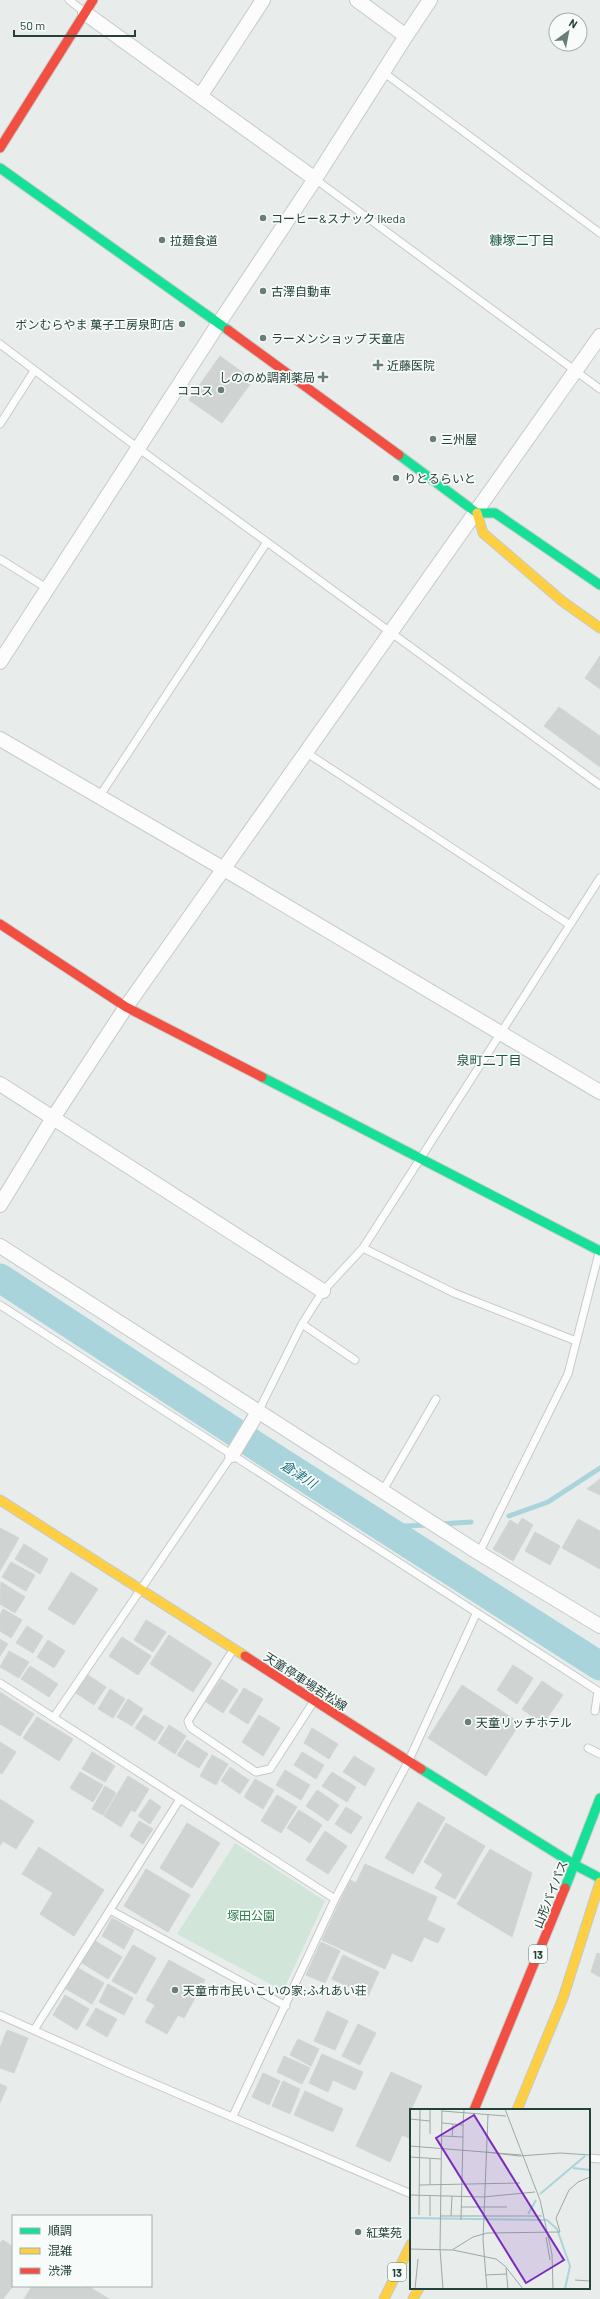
<svg xmlns="http://www.w3.org/2000/svg" width="600" height="2299" font-family="Barlow,'Noto Sans JP',sans-serif">
<rect width="100%" height="100%" fill="#e8edeb"/>
<path fill="#d1e6d8" d="M235,1843L325,1901L283,1991L177,1934Z"/>
<g fill="none" stroke-linecap="round" stroke-linejoin="round">
<path stroke="#a9d4db" stroke-width="5" d="M509,1516L548,1502L600,1468
M440,1524L471,1522
M384,1527L428,1525"/>
<path stroke="#a9d4db" stroke-width="29" d="M0,1278L256,1446L600,1666"/>
</g>
<path fill="#cfd4d2" stroke="#d1d6d4" d="M220,356L253,380L222,423L189,400Z
M600,656V689L585,678Z
M559,707L600,736V767L544,726Z
M600,1479V1495L587,1489Z
M522,1518L533,1525L513,1561L493,1549L510,1520L518,1525Z
M578,1519L600,1531V1569L562,1548Z
M0,1528L19,1538L0,1571Z
M535,1532L560,1546L550,1565L525,1551Z
M24,1544L48,1559L40,1574L15,1559Z
M11,1562L35,1575L26,1591L2,1577Z
M71,1572L98,1589L74,1625L48,1609Z
M1,1582L25,1597L15,1613L0,1604Z
M3,1609L22,1620L11,1638L0,1631V1615Z
M146,1620L166,1632L153,1652L134,1640Z
M27,1626L43,1636L33,1653L16,1643Z
M169,1635L212,1663L193,1692L150,1664Z
M122,1637L151,1656L138,1675L109,1656Z
M0,1639L8,1644L0,1656Z
M48,1640L65,1651L54,1668L37,1657Z
M9,1651L29,1662L19,1678L0,1667Z
M513,1665L533,1678L517,1704L497,1690Z
M30,1666L58,1684L49,1697L21,1679Z
M88,1675L106,1687L94,1705L76,1693Z
M221,1679L238,1690L223,1713L206,1702Z
M542,1681L563,1695L543,1724L522,1709Z
M462,1685L520,1723L486,1776L428,1738Z
M244,1688L263,1699L248,1724L229,1712Z
M110,1689L125,1699L113,1718L98,1709Z
M0,1692L34,1714L20,1736L0,1724Z
M128,1699L143,1709L132,1726L117,1717Z
M144,1715L164,1727L155,1741L135,1728Z
M259,1715L280,1728L263,1756L242,1742Z
M37,1717L73,1739L59,1761L23,1738Z
M169,1725L186,1736L175,1754L158,1743Z
M312,1728L338,1744L329,1759L304,1743Z
M187,1740L208,1754L199,1768L177,1755Z
M0,1742L16,1752L2,1774L0,1773Z
M92,1752L115,1766L105,1782L82,1769Z
M302,1752L324,1765L316,1779L294,1765Z
M212,1755L228,1764L216,1785L200,1776Z
M354,1756L375,1769L365,1786L343,1772Z
M230,1767L249,1780L240,1794L221,1781Z
M285,1770L310,1785L301,1800L276,1785Z
M80,1772L103,1785L93,1802L70,1788Z
M332,1772L356,1787L347,1802L322,1786Z
M128,1776L149,1789L135,1812L131,1810L121,1827L104,1816Z
M255,1779L274,1790L263,1809L244,1797Z
M105,1786L116,1793L103,1815L92,1809Z
M317,1790L339,1805L328,1821L306,1806Z
M277,1795L297,1807L281,1833L261,1821Z
M0,1799L34,1821L16,1849L3,1841L0,1846Z
M150,1799L161,1807L150,1824L138,1816Z
M418,1802L445,1818L413,1874L385,1858Z
M346,1807L362,1817L351,1834L335,1824Z
M299,1810L322,1825L310,1843L287,1828Z
M139,1821L153,1829L143,1844L130,1836Z
M187,1823L220,1843L192,1888L160,1868Z
M446,1823L485,1846L455,1899L435,1888L443,1874L424,1862Z
M325,1831L347,1846L328,1874L306,1860Z
M39,1847L104,1890L74,1936L40,1914L53,1893L22,1874Z
M490,1849L532,1873L512,1937L457,1904Z
M365,1864L437,1897L427,1920L445,1929L438,1943L424,1937L412,1962L392,1953L385,1969L322,1940L350,1880L356,1883Z
M146,1869L190,1895L168,1932L124,1906Z
M112,1918L134,1930L124,1949L102,1936Z
M95,1941L122,1957L108,1979L82,1963Z
M321,1942L340,1951L325,1983L306,1975Z
M133,1945L156,1958L136,1994L112,1981Z
M597,1953L600,1954V1977L591,1972Z
M343,1955L379,1972L368,1996L332,1979Z
M169,1960L205,1980L184,2018L178,2015L167,2034L145,2022L155,2005L146,2000Z
M78,1968L104,1983L92,2004L66,1989Z
M108,1984L133,1998L124,2015L99,2002Z
M65,1995L89,2009L77,2030L53,2015Z
M96,2008L117,2019L107,2037L86,2025Z
M327,2011L348,2021L335,2050L314,2041Z
M358,2024L376,2033L360,2065L342,2056Z
M7,2030L28,2038L14,2073L0,2068V2048Z
M298,2039L319,2049L311,2066L290,2055Z
M322,2054L363,2072L355,2090L333,2080L328,2092L309,2083Z
M284,2056L310,2068L302,2084L277,2072Z
M391,2072L422,2086L409,2114L411,2139L402,2135L390,2162L356,2146Z
M263,2073L280,2081L269,2105L252,2097Z
M283,2081L300,2089L290,2114L272,2106Z
M0,2084L7,2087L0,2103Z
M305,2091L343,2109L333,2132L294,2115Z
M3,2240L13,2247V2286L3,2299H0V2243Z
M32,2286H76L81,2289L82,2286H88L109,2299H24Z"/>
<g fill="none" stroke-linecap="round" stroke-linejoin="round">
<g stroke="#c5cac8" stroke-width="9">
<path id="lane" d="M69,0L83,11
M383,72L600,233
M315,179L600,389
M0,344L138,448L600,785
M0,424L34,371
M0,559L48,589
M307,753L570,925
M99,797L267,542
M363,1248L454,1293L576,1341
M0,1305L598,1691L595,1711
M302,1324L355,1360
M258,1412L302,1324L323,1291L363,1248L600,878
M382,1492L436,1399
M479,1553L568,1374L599,1253
M233,1650L188,1721L191,1728L256,1772L270,1769L314,1701
M0,1683L335,1899
M54,1717L232,1455
M588,1748L600,1754
M110,1910L286,2006
M0,2015L127,2072L411,2194
M34,2030L180,1799
M233,2116L335,1899L408,1762L476,1614
M589,2158L600,2159"/>
</g>
<g stroke="#c5cac8" stroke-width="16">
<path id="street" d="M85,13L315,179L406,36L357,0
M406,36L430,0
M201,95L263,0
M0,662L219,323L315,179
M0,739L224,869L600,1092
M0,1084L323,1291
M0,1205L53,1118L126,1007L600,336
M0,1246L479,1553L600,1626
M232,1455L258,1412"/>
</g>
<g stroke="#c3cbc8" stroke-width="11">
<path id="fast" d="M0,168L228,330
M399,455L477,513H495L600,585
M262,1077L600,1251
M421,1769L575,1865L600,1878
M565,1888L600,1798"/>
</g>
<g stroke="#c3cbc8" stroke-width="11">
<path id="slow" d="M477,513L483,533L562,601L600,628
M0,1500L245,1656
M517,2110L563,1998L600,1882
M384,2299L411,2244
M413,2299L419,2288"/>
</g>
<g stroke="#c3cbc8" stroke-width="11">
<path id="jam" d="M0,148L93,0
M228,330L399,455
M0,924L126,1007L262,1077
M245,1656L421,1769
M474,2110L565,1888"/>
</g>
<use href="#lane" stroke="#fcfcfc" stroke-width="7"/>
<use href="#street" stroke="#fcfcfc" stroke-width="14"/>
<use href="#fast" stroke="#16e098" stroke-width="9"/>
<use href="#slow" stroke="#ffcf43" stroke-width="9"/>
<use href="#jam" stroke="#f24e42" stroke-width="9"/>
</g>
<g fill="#697e78" stroke="#f7fbf9" stroke-width="1.5">
<circle cx="263" cy="218" r="4"/>
<circle cx="162" cy="240" r="4"/>
<circle cx="263" cy="291" r="4"/>
<circle cx="182" cy="324" r="4"/>
<circle cx="263" cy="338" r="4"/>
<path d="M376 359h4v4h4v4h-4v4h-4v-4h-4v-4h4z"/>
<path d="M321 371h4v4h4v4h-4v4h-4v-4h-4v-4h4z"/>
<circle cx="221" cy="390" r="4"/>
<circle cx="433" cy="439" r="4"/>
<circle cx="396" cy="478" r="4"/>
<circle cx="468" cy="1722" r="4"/>
<circle cx="175" cy="1990" r="4"/>
<circle cx="358" cy="2232" r="4"/>
</g>
<g text-anchor="middle" dominant-baseline="central" stroke-width="3.5" stroke-linejoin="round" paint-order="stroke">
<g fill="#f7fbf9" stroke="#637a73" stroke-width="1">
<rect x="529" y="1945" width="18" height="18" rx="3"/>
<rect x="388" y="2263" width="18" height="18" rx="3"/>
</g>
<g font-size="11" font-weight="bold" fill="#24423a">
<text x="538" y="1954">13</text>
<text x="397" y="2272">13</text>
</g>
<g font-size="12" fill="#24423a" stroke="#f7fbf9" text-anchor="start">
<text x="271" y="218">コーヒー&amp;スナック Ikeda</text>
<text x="170" y="240">拉麺食道</text>
<text x="271" y="291">古澤自動車</text>
<text x="174" y="324" text-anchor="end">ボンむらやま 菓子工房泉町店</text>
<text x="271" y="338">ラーメンショップ 天童店</text>
<text x="387" y="365">近藤医院</text>
<text x="315" y="377" text-anchor="end">しののめ調剤薬局</text>
<text x="213" y="390" text-anchor="end">ココス</text>
<text x="441" y="439">三州屋</text>
<text x="404" y="478">りとるらいと</text>
<text x="476" y="1722">天童リッチホテル</text>
<text x="183" y="1990">天童市市民いこいの家;ふれあい荘</text>
<text x="366" y="2232">紅葉苑</text>
</g>
<g font-size="12" fill="#24423a" stroke="#f7fbf9">
<text transform="translate(306 1681) rotate(33)">天童停車場若松線</text>
<text transform="translate(550 1894) rotate(-68)">山形バイパス</text>
</g>
<g font-size="12" fill="#2d7a4b" stroke="#f7fbf9">
<text x="251" y="1915">塚田公園</text>
</g>
<g font-size="13" fill="#1f5548" stroke="#f7fbf9">
<text x="522" y="240">糠塚二丁目</text>
<text x="489" y="1060">泉町二丁目</text>
</g>
<g font-size="13" font-style="italic" fill="#1c6f80" stroke="#f7fbf9">
<text transform="translate(299 1474) rotate(33)">倉津川</text>
</g>
</g>
<g transform="translate(410 2109)">
<rect width="180" height="180" fill="#e8edeb"/>
<path fill="none" stroke="#a9d4db" stroke-width="2" d="M163,59L180,61M130,85L175,47M118,105L126,91M0,109L137,111L147,120L160,157L155,180"/>
<path fill="none" stroke="#9aa9a4" stroke-width="1" d="M32,0L30,140L33,180M95,0L130,91L142,145L143,180M32,2L96,7M0,10L20,12M53,16L54,0M20,25V0M32,27L53,28V16L32,14M42,28L43,15M0,37L111,46M76,43L109,47L150,44L180,46M0,48L31,50M9,76L110,74M20,76V50M0,86L73,88L125,83M51,98H97M9,106L10,0M20,107V87M31,107H132M41,107L42,87M51,111L53,28M136,128L140,151M0,140L42,141L63,128L77,124L150,123L146,109L159,81L168,73L180,68M43,141L86,150L95,157L113,180M96,159L98,180M75,166L96,165M165,171L180,172M5,180L8,150M77,180L73,131L78,6"/>
<path fill="#7b2cbf" fill-opacity="0.15" stroke="#7b2cbf" stroke-width="2" d="M64,6L154,151L116,174L26,29Z"/>
<rect width="180" height="180" fill="none" stroke="#24423a" stroke-width="2"/>
</g>
<rect x="12" y="2215" width="140" height="72" fill="#f7fbf9" stroke="#a3b1ad"/>
<rect x="20" y="2228" width="20" height="6" fill="#16e098" stroke="#a3b1ad"/>
<text x="48" y="2235" font-size="12" fill="#24423a">順調</text>
<rect x="20" y="2248" width="20" height="6" fill="#ffcf43" stroke="#a3b1ad"/>
<text x="48" y="2255" font-size="12" fill="#24423a">混雑</text>
<rect x="20" y="2268" width="20" height="6" fill="#f24e42" stroke="#a3b1ad"/>
<text x="48" y="2275" font-size="12" fill="#24423a">渋滞</text>
<g transform="translate(568 32) rotate(32)"><circle r="19" fill="#f7fbf9" stroke="#a3b1ad"/>
<path d="M0-3L7 15L0 10L-7 15Z" fill="#697e78"/>
<text y="-6" font-size="11" font-weight="bold" text-anchor="middle" fill="#24423a">N</text>
</g>
<path d="M14 30v6h121v-6" fill="none" stroke="#24423a" stroke-width="2"/>
<text x="20" y="30" font-size="12" fill="#24423a" stroke="#f7fbf9" stroke-width="3" paint-order="stroke">50 m</text>
</svg>
